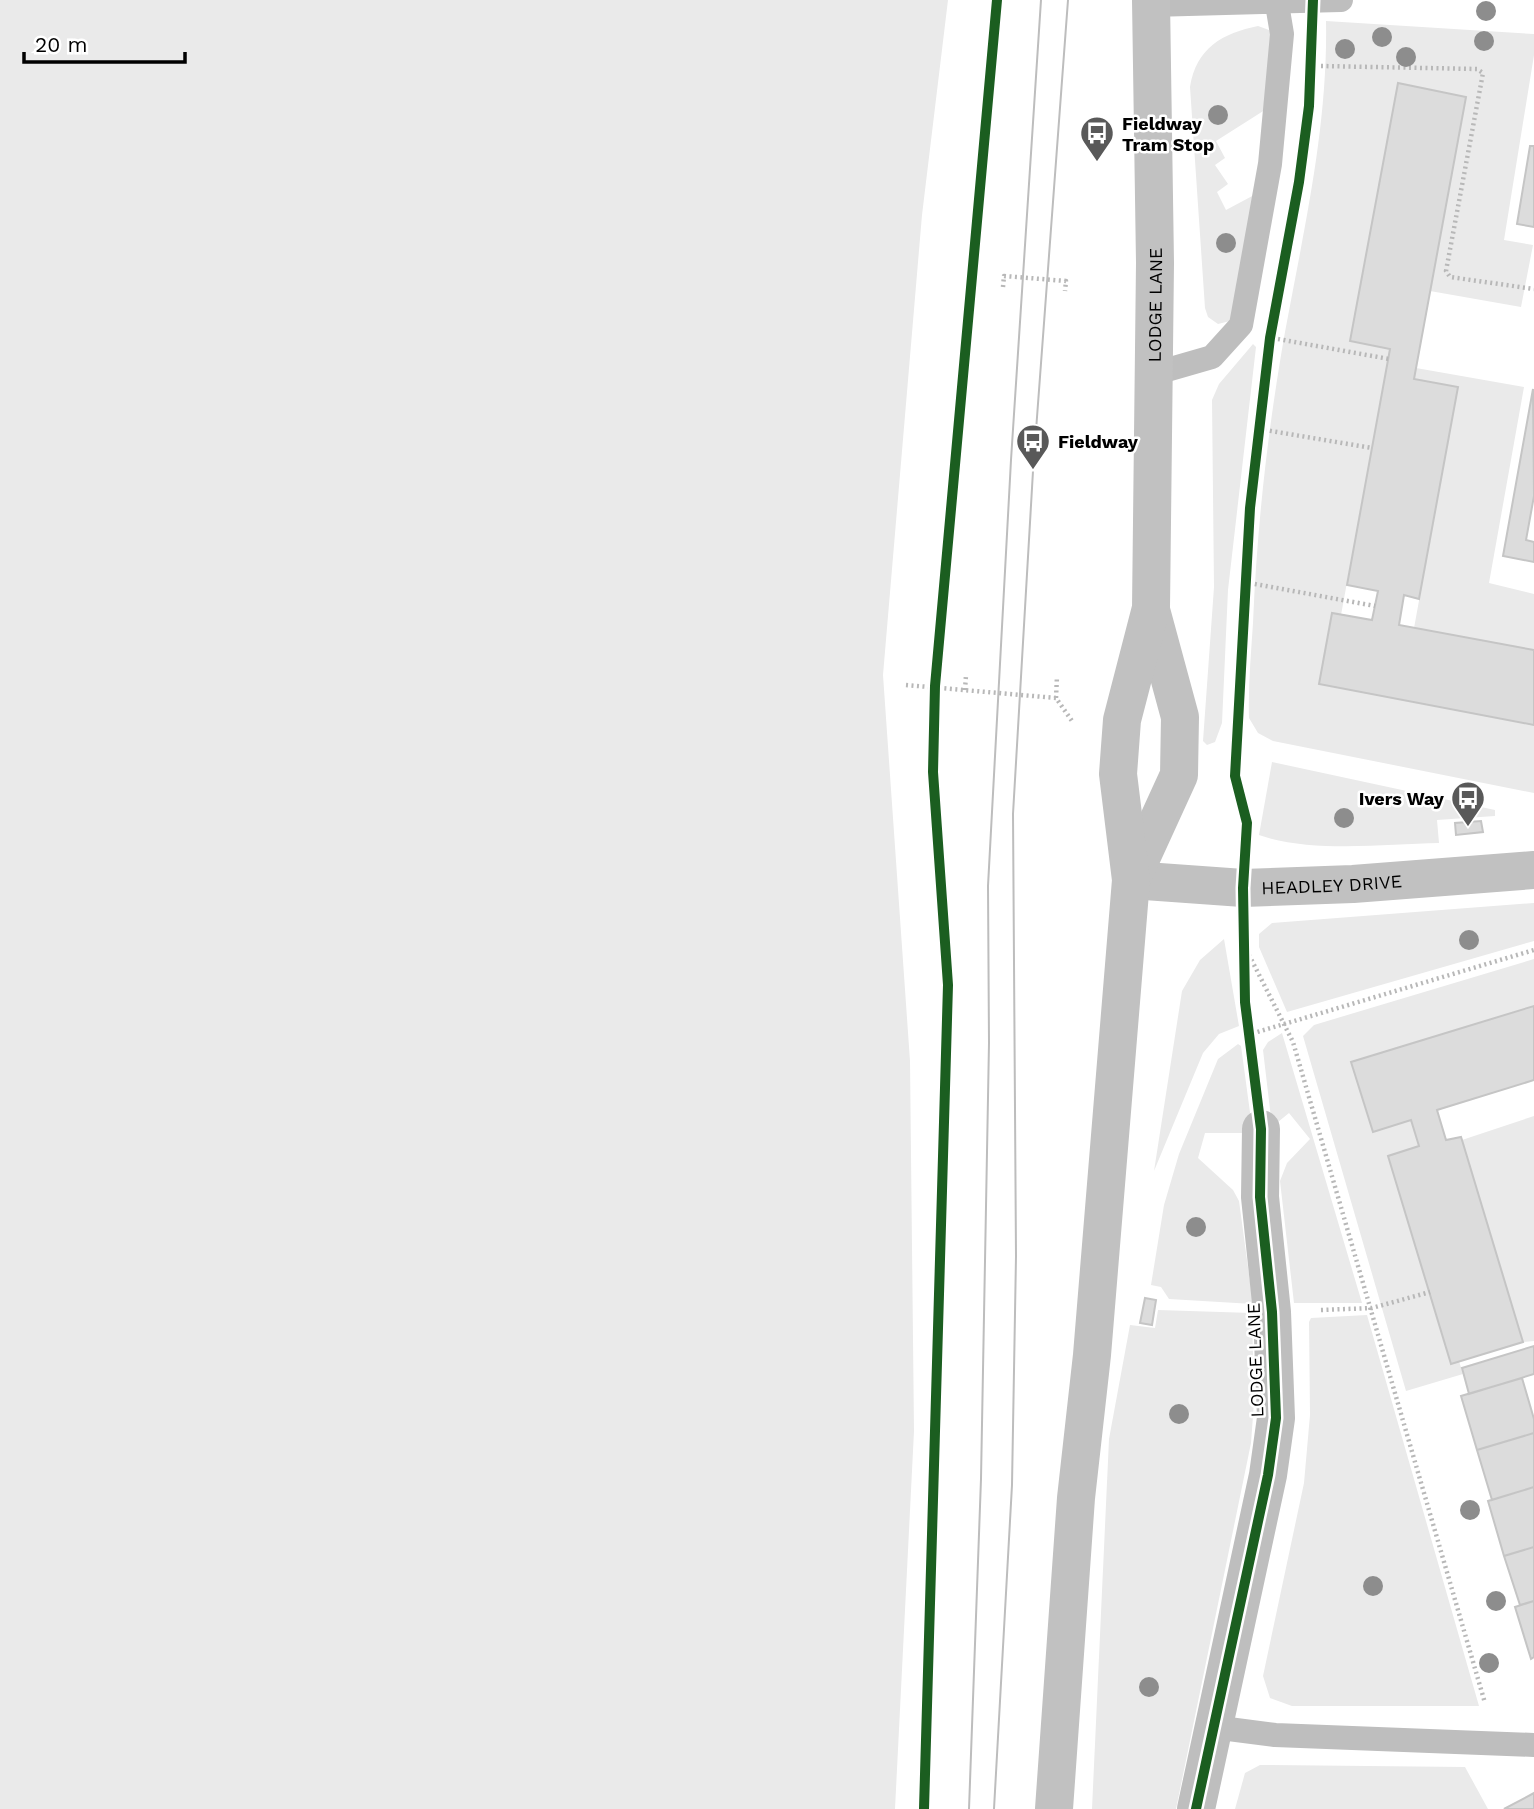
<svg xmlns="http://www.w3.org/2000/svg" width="1534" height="1809" font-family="'Work Sans',sans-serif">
<rect width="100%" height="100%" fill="#fff"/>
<path fill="#eaeaea" d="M0,0H948L922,215L883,675L910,1061L914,1431L895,1809H0Z
M1326,21L1534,34V55L1504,240L1533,245L1521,307L1430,291L1466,97L1398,84L1350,341L1390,349L1341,615L1332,613L1319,684L1534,725V793L1273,741L1258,733L1249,718C1248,687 1251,654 1253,623C1257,525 1268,428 1285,332C1304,229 1328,127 1326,21Z
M1258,26L1269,30L1272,35L1268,108L1216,141L1225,158L1215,165L1228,184L1217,192L1226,210L1256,194L1230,321L1218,324L1208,317L1205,308L1190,87C1196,48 1223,33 1258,26Z
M1253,344L1256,347L1228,590L1222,723L1215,742L1207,745L1203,741L1214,587L1212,400L1219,384Z
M1416,368L1524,387L1489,583L1534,594V650L1414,628L1458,388L1414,379Z
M1272,762L1495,810V816L1437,820L1439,843C1385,844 1310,853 1259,835Z
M1534,903V941L1287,1012L1259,947V934L1272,923Z
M1224,939L1239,1026L1219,1034L1203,1053L1154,1171L1182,991L1200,960Z
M1534,959V1006L1373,1131L1411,1120L1419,1146L1388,1157L1451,1363L1459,1361L1463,1374L1406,1391L1303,1036L1314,1025Z
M1282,1033L1362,1303H1294L1280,1181L1287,1163L1310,1139L1289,1113L1278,1122L1271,1118L1263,1050L1268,1042Z
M1238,1044L1241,1046L1252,1127L1249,1133H1205L1198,1158L1233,1190L1239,1201L1253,1304L1169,1299L1161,1287L1151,1285L1164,1205L1179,1154L1218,1059Z
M1534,1116V1341L1523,1342L1462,1140Z
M1158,1310L1252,1313L1254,1402L1251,1443L1176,1809H1092L1109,1439L1130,1325L1155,1328Z
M1367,1315L1479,1706H1292L1270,1698L1263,1676L1304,1483L1310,1415L1309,1322L1311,1318Z
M1260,1765L1465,1767L1488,1809H1235L1245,1773Z"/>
<path fill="#dcdcdc" stroke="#c5c5c5" stroke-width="2" d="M1398,83L1466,97L1414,379L1458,387L1419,599L1404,595L1399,625L1534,650V725L1319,684L1332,613L1372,620L1378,591L1347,585L1390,349L1350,341Z
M1530,146H1534V227L1517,224Z
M1533,389L1534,496L1526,540L1534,542V562L1503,556Z
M1481,821L1483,832L1456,835L1455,823Z
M1534,1006V1080L1437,1110L1446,1140L1461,1137L1462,1140L1523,1342L1451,1364L1388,1156L1419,1146L1411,1120L1373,1132L1351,1062Z
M1145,1298L1156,1300L1152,1325L1140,1323Z
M1534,1346V1374L1469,1394L1462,1368Z
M1522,1378L1534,1419V1433L1477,1450L1461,1396Z
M1534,1433V1487L1492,1500L1477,1450Z
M1534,1487V1547L1504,1556L1488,1501Z
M1534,1547V1601L1520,1605L1504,1556Z
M1534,1601V1657L1531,1659L1515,1607Z
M1534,1793V1809H1504Z"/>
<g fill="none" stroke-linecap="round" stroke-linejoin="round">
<path stroke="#b8b8b8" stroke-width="4.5" stroke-dasharray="2 3.5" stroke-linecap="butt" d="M1321,66L1477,69L1483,73L1446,271L1450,277L1534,289
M1003,287L1004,276L1066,281L1065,291
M1278,339L1389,359
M1259,429L1372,448
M1244,582L1375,606
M906,685L1056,698L1072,721
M965,690L966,675
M1056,698L1057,676
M1244,945L1293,1042L1485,1703
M1247,1035L1534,950
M1321,1310L1372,1308L1430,1292"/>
<path stroke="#bebebe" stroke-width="24" d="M1151,5L1341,0
M1153,374L1212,357L1241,325L1270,164L1282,34L1277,4
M1213,1727L1275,1735L1534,1745"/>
<path stroke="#bebebe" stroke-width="38" d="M1196,1809L1268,1475L1276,1418L1272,1312L1260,1197L1261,1129"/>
<g stroke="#c1c1c1" stroke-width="38">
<path id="s1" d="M1131,880L1243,888L1353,884L1534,870"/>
<path d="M1131,880L1179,775L1180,717L1151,610"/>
<path id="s2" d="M1054,1809L1076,1498L1092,1355L1131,880L1118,774L1122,720L1151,608L1155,263L1151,0"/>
</g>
<path stroke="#bdbdbd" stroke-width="2" d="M969,1809L981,1479L989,1043L988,886L1011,460L1041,0
M994,1809L1012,1485L1016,1256L1013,814L1033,471L1068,0"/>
<g stroke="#fff" stroke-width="15">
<path id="cycleway" d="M924,1809L948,985L933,772L935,686L997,0
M1196,1809L1268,1475L1276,1418L1272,1312L1260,1197L1261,1129L1245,1002L1243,888L1247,823L1235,776L1250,508L1270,338L1299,182L1309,106L1313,0"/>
</g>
<use href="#cycleway" stroke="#1b5e20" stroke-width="10"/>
</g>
<g fill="#8d8d8d">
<circle cx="1486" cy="11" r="10"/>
<circle cx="1382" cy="37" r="10"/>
<circle cx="1484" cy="41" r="10"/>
<circle cx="1345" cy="49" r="10"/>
<circle cx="1406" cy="57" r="10"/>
<circle cx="1218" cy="115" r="10"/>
<circle cx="1226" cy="243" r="10"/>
<circle cx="1344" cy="818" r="10"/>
<circle cx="1469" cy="940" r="10"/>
<circle cx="1196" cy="1227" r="10"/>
<circle cx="1179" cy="1414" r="10"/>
<circle cx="1470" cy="1510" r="10"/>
<circle cx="1373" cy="1586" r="10"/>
<circle cx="1496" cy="1601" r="10"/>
<circle cx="1489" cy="1663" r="10"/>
<circle cx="1149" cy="1687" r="10"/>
</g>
<defs>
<g id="bus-pin" transform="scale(1.75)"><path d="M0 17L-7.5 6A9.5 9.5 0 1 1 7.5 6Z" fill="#595959" stroke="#fff"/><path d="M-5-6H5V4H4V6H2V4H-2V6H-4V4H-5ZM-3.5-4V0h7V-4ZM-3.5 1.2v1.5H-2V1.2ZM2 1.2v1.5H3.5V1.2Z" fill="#fff"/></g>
</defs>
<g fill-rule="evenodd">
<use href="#bus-pin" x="1097" y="133"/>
<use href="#bus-pin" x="1033" y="441"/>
<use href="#bus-pin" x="1468" y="798"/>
</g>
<g text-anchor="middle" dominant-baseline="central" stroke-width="5" stroke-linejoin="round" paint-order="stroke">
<g font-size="18" font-weight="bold" fill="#000" stroke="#fff" text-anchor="start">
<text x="1122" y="123">Fieldway<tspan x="1122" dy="21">Tram Stop</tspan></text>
<text x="1058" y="441">Fieldway</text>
<text x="1444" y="798" text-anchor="end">Ivers Way</text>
</g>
<g font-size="18" fill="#000" stroke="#fff">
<text stroke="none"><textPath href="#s2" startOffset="1512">LODGE LANE</textPath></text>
<text stroke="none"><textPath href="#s1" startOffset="201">HEADLEY DRIVE</textPath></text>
<text transform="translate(1255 1360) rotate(-92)">LODGE LANE</text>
</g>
</g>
<path d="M24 52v10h161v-10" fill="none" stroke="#000000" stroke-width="3.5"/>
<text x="35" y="52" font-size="21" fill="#000000" stroke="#ffffff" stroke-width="5" paint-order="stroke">20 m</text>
</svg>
